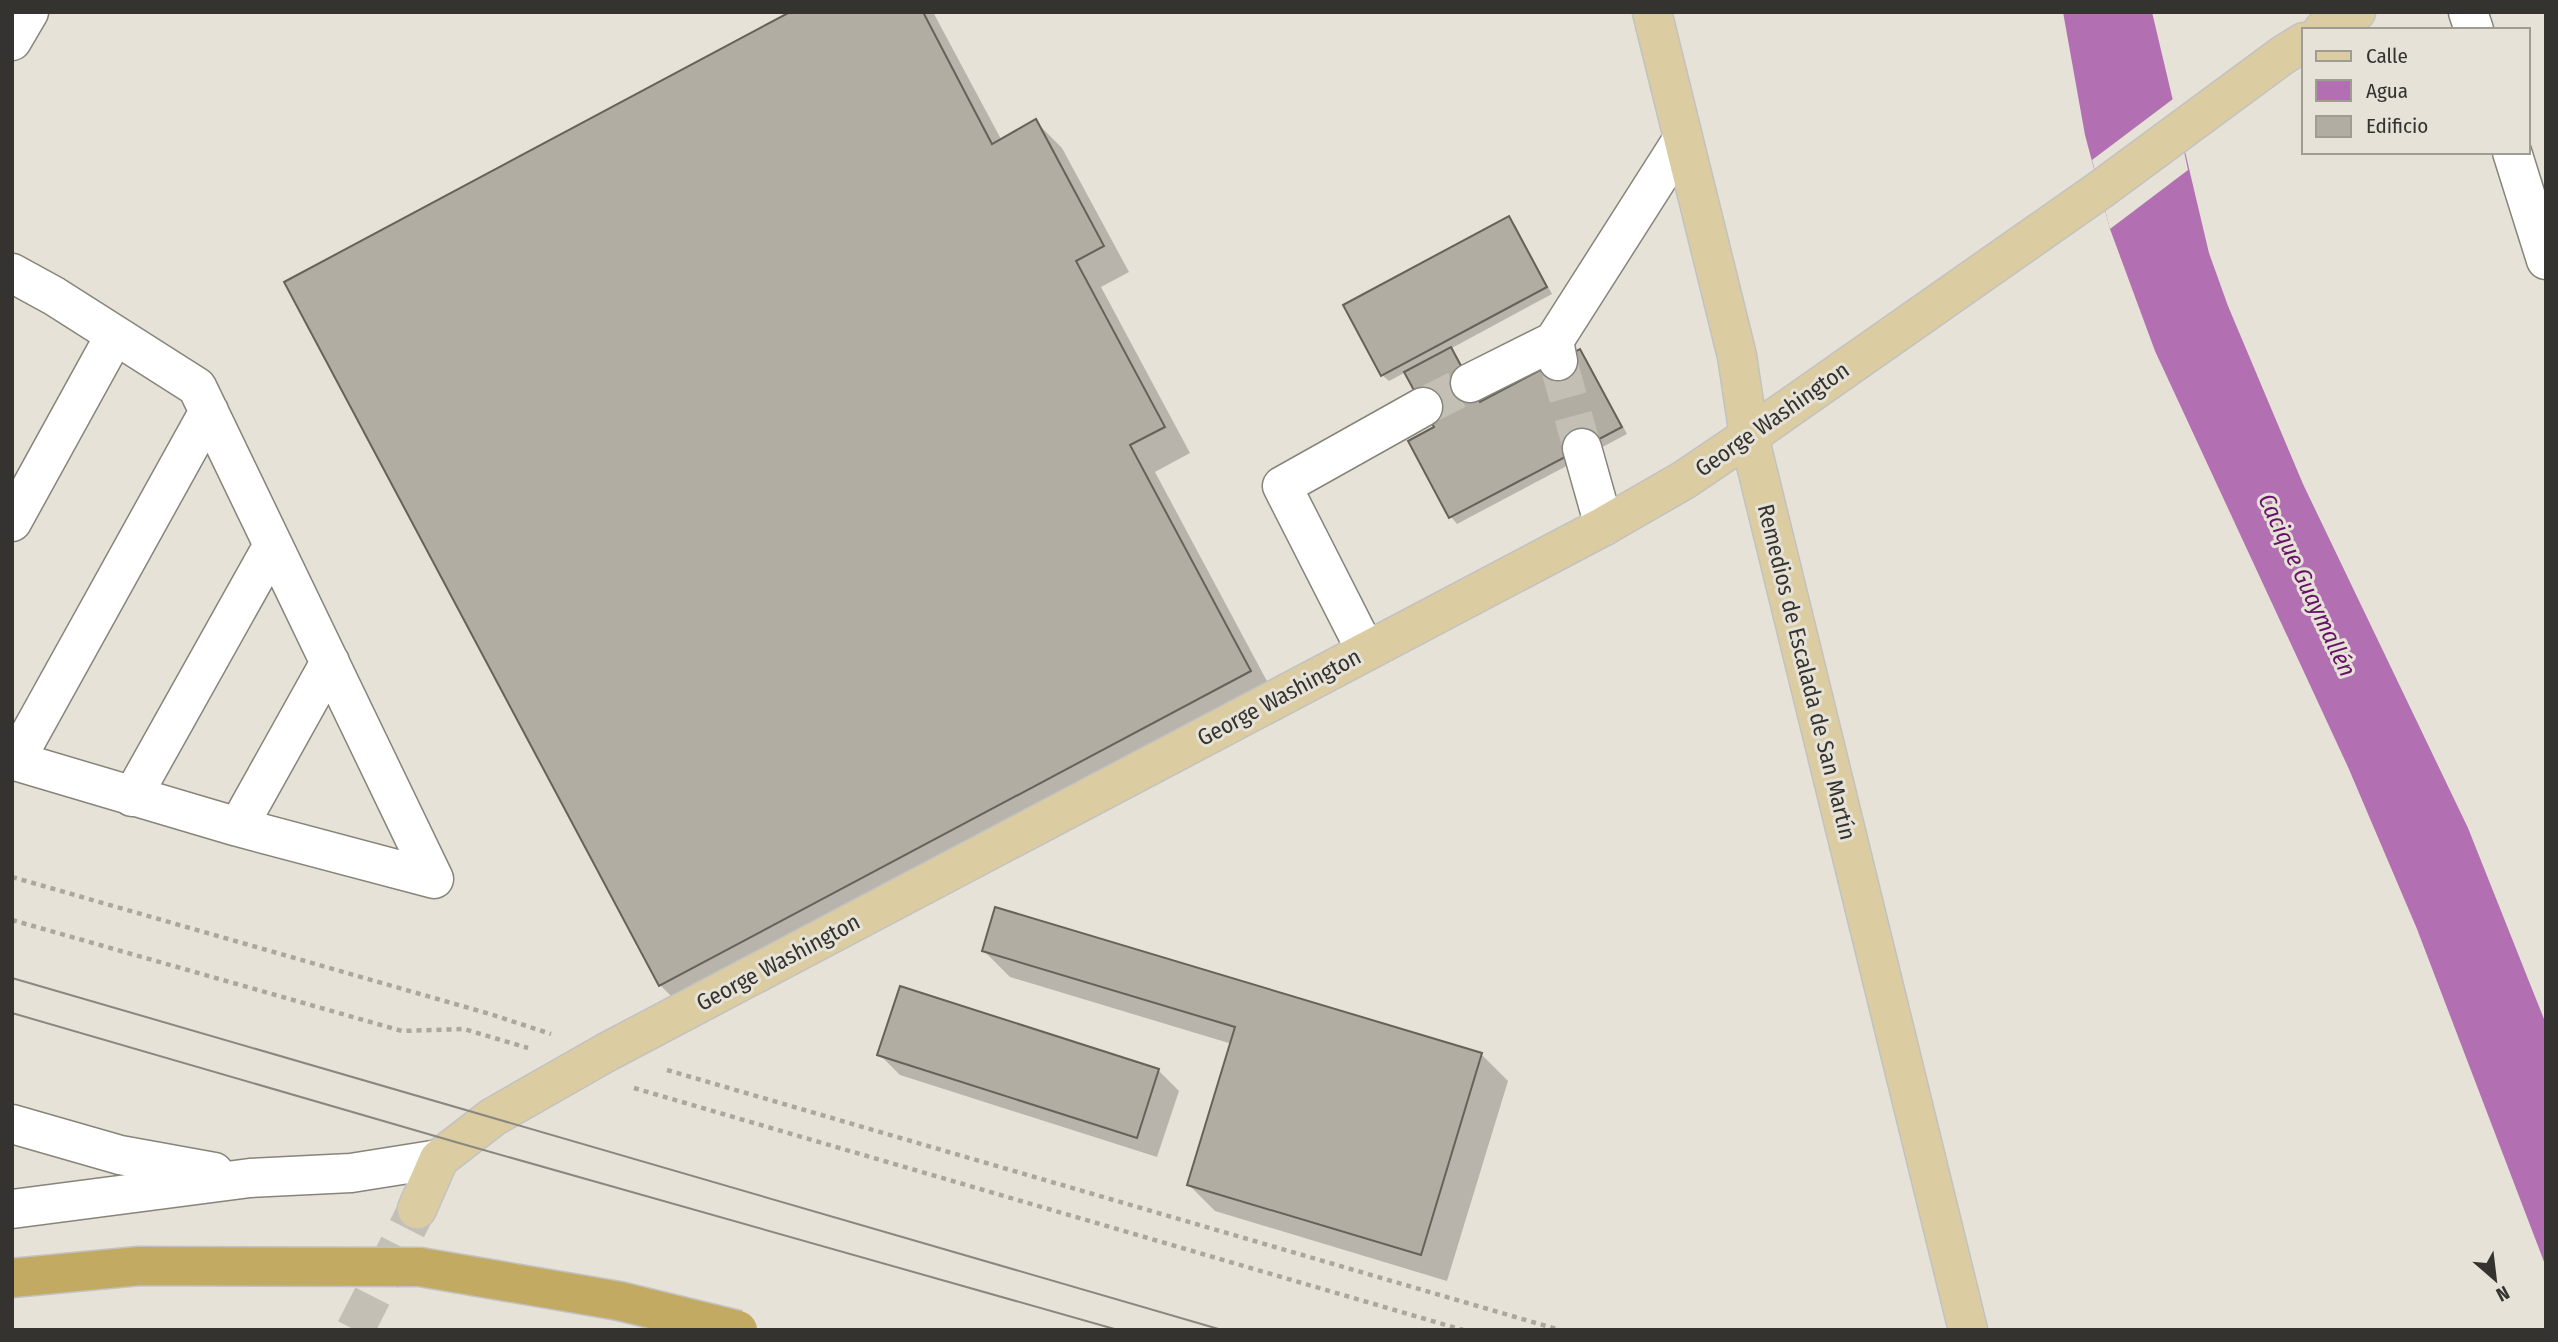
<svg xmlns="http://www.w3.org/2000/svg" width="2558" height="1342" font-family="'Fira Sans Condensed',sans-serif">
<rect width="100%" height="100%" fill="#e6e2d7"/>
<path fill="#b270b2" d="M2063,12H2152L2209,253L2228,306L2303,484L2468,828L2546,1024V1267L2417,929L2348,767L2155,351L2110,229L2085,135Z"/>
<path fill="#e6e2d7" d="M2173,99L2188,170L2110,229L2092,160Z"/>
<path fill="#0003" d="M794,12H933L1002,141L1036,122L1062,148L1129,272L1101,287L1190,453L1155,472L1276,698L687,1012L660,985L286,283Z
M1509,218L1515,225L1552,294L1450,349L1457,356L1482,403L1580,351L1586,358L1627,434L1457,524L1451,517L1410,441L1437,427L1406,372L1389,381L1382,375Z
M984,951L1481,1054L1508,1081L1447,1281L1215,1211L1189,1185L1232,1044L1010,977Z
M879,1054L1158,1070L1179,1091L1157,1157L900,1075Z"/>
<path fill="#b1ada2" stroke="#666259" stroke-width="2" d="M790,12H923L992,144L1036,119L1104,246L1076,261L1165,427L1130,445L1251,671L659,986L284,282Z
M1509,216L1547,287L1381,376L1343,305Z
M1451,347L1480,402L1580,349L1622,427L1449,518L1408,441L1434,427L1404,372Z
M995,907L1482,1053L1421,1255L1187,1185L1235,1027L982,951Z
M900,986L1159,1069L1137,1138L877,1055Z"/>
<g fill="none" stroke-linecap="round" stroke-linejoin="round">
<path stroke="#c3bfb5" stroke-width="38" stroke-dasharray="38 19" stroke-linecap="butt" d="M1558,361L1582,448
M1423,407L1470,383"/>
<path stroke="#c3bfb5" stroke-width="38" stroke-dasharray="38 19" stroke-linecap="butt" d="M355,1330L417,1209"/>
<g stroke="#87847a" stroke-width="41">
<path id="minor" d="M2468,12L2474,30
M12,41L29,12
M2512,152L2546,260
M12,273L54,296L197,387L434,879L238,827L12,760
M1558,361L1554,341L1682,140
M1470,383L1554,341
M1582,448L1604,526
M12,522L115,335
M1366,651L1282,486L1423,407
M15,761L209,411
M132,797L273,545
M238,827L330,662
M12,1124L120,1155L214,1172
M12,1209L250,1178L351,1173L439,1159"/>
</g>
<g stroke="#c2c2c1" stroke-width="41">
<path id="major" d="M1652,12L1737,356L1749,436L1968,1330
M2323,30L2356,12
M417,1209L439,1159L449,1151L493,1117L607,1052L1604,526L1684,480L1749,436L2100,190L2283,55L2304,42"/>
</g>
<path stroke="#aba79f" stroke-width="4.5" stroke-dasharray="5 5" stroke-linecap="butt" d="M12,877L490,1014L551,1034
M12,920L402,1031L464,1029L528,1048
M667,1070L1560,1330
M634,1088L1463,1330"/>
<use href="#minor" stroke="#fff" stroke-width="38"/>
<use href="#major" stroke="#dbcca1" stroke-width="38"/>
<path stroke="#8a8780" stroke-width="2" d="M12,978L1222,1330
M12,1013L459,1143L1118,1330"/>
<g stroke="#c2c2c1" stroke-width="41" stroke-linecap="butt">
<path id="highway-bridge" d="M12,1278L139,1266L420,1267L619,1301L738,1330"/>
</g>
<use href="#highway-bridge" stroke="#c3aa63" stroke-width="38"/>
</g>
<g text-anchor="middle" dominant-baseline="central" stroke-width="6" stroke-linejoin="round" paint-order="stroke">
<g font-size="23" fill="#35332f" stroke="#e6e2d7">
<text transform="translate(1772 419) rotate(-35)">George Washington</text>
<text transform="translate(1807 672) rotate(76)">Remedios de Escalada de San Martín</text>
<text transform="translate(1279 697) rotate(-28)">George Washington</text>
<text transform="translate(778 962) rotate(-28)">George Washington</text>
</g>
<g font-size="24" font-style="italic" fill="#661367" stroke="#e6e2d7">
<text transform="translate(2307 585) rotate(65)">Cacique Guaymallén</text>
</g>
</g>
<rect width="2558" height="1342" fill="none" stroke="#35332f" stroke-width="28"/>
<rect x="2302" y="28" width="228" height="126" fill="#e6e2d7" stroke="#9f9c94" stroke-width="2"/>
<rect x="2316" y="51" width="35" height="10" fill="#dbcca1" stroke="#9f9c94" stroke-width="2"/>
<text x="2366" y="63" font-size="21" fill="#35332f">Calle</text>
<rect x="2316" y="80" width="35" height="21" fill="#b270b2" stroke="#9f9c94" stroke-width="2"/>
<text x="2366" y="98" font-size="21" fill="#35332f">Agua</text>
<rect x="2316" y="116" width="35" height="21" fill="#b1ada2" stroke="#9f9c94" stroke-width="2"/>
<text x="2366" y="133" font-size="21" fill="#35332f">Edificio</text>
<g transform="translate(2495 1279) rotate(152)" stroke="#e6e2d7" stroke-width="5" paint-order="stroke">
<path d="M0-5L12 26L0 18L-12 26Z" fill="#35332f"/>
<text y="-10" font-size="19" font-weight="bold" text-anchor="middle" fill="#35332f">N</text>
</g>
</svg>
